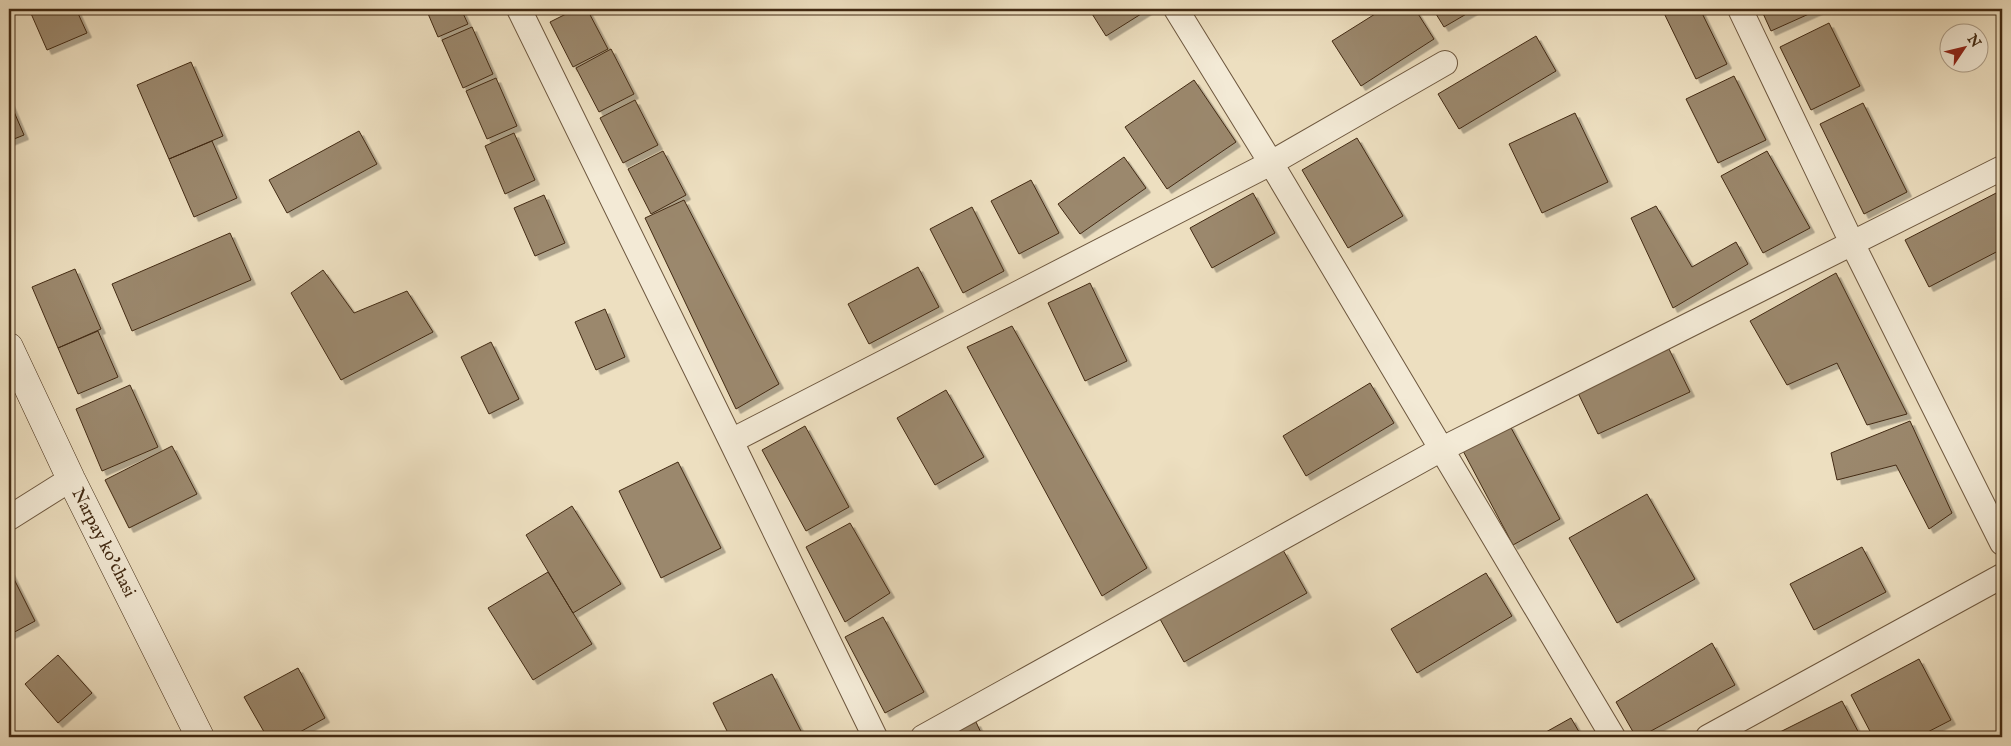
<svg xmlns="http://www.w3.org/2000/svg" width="2011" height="746" font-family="'IM FELL English',serif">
<defs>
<filter id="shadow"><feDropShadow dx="4.5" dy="4.5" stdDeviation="0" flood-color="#0004"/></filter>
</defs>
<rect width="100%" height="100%" fill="#eddfc0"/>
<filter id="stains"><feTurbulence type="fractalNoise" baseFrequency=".004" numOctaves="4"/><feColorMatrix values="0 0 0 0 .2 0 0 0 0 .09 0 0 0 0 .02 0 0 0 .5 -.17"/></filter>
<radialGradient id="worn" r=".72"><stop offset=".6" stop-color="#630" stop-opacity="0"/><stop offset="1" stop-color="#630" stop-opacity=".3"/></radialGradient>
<path fill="#9b886d" stroke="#422a13" filter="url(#shadow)" d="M29,9H76L87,33L47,50Z
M426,9H461L468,24L438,37Z
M576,9H587L608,49L573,67L550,22Z
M1089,9H1149L1106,36Z
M1383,9H1415L1434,39L1361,86L1332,41Z
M1433,9H1475L1444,27Z
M1662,9H1700L1727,64L1696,79Z
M1761,9H1820L1771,31Z
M1829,23L1860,86L1811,110L1780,47Z
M472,27L493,74L463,88L442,40Z
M1536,36L1556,71L1459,129L1438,94Z
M611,49L634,94L599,112L576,68Z
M191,62L223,136L169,159L137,85Z
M1734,76L1766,140L1718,163L1686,99Z
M496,78L517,126L487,139L466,91Z
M1194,80L1236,142L1167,189L1125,127Z
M9,100L24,135L9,141Z
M635,100L658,145L623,163L600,118Z
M1863,103L1907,192L1864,214L1820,124Z
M1575,113L1608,182L1542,213L1509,144Z
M359,131L377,164L287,213L269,180Z
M514,133L535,180L505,194L485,146Z
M1357,138L1403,216L1348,248L1302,170Z
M212,141L237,198L194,217L169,159Z
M663,151L686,195L651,214L628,169Z
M1767,151L1810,228L1763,253L1721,176Z
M1124,157L1146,188L1080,234L1058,204Z
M1031,180L1059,233L1019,254L991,201Z
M2002,190V249L1929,287L1905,240Z
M1253,193L1275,233L1212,268L1190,228Z
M544,195L565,243L535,256L514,208Z
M684,200L779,384L736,409L645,218Z
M1656,206L1692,267L1736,242L1748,264L1673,308L1631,218Z
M972,207L1004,271L963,293L930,229Z
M230,233L251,280L132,331L112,284Z
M918,267L939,307L869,344L848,304Z
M75,269L101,329L58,348L32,287Z
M323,270L354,313L407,291L433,332L341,380L291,293Z
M1836,273L1907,414L1867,425L1837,363L1787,385L1750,321Z
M1090,283L1127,361L1085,381L1048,303Z
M605,309L625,357L596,370L575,322Z
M1012,326L1147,568L1102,596L967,347Z
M98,331L118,377L78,394L58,348Z
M491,342L519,399L489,414L461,357Z
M1669,349L1690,392L1598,434L1577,391Z
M1370,383L1394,423L1306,476L1283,436Z
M130,385L158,447L102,471L76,409Z
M946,390L984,457L935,485L897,418Z
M1910,421L1952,513L1929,529L1896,465L1837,480L1831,453Z
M1509,424L1560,519L1513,545L1462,449Z
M805,426L849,507L806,531L762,450Z
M172,446L197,494L129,528L105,480Z
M678,462L721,548L661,578L619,491Z
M1647,494L1695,579L1617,623L1569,538Z
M572,506L621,584L573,613L526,535Z
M850,523L890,593L845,622L806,547Z
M1862,547L1886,592L1814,630L1790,584Z
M1283,550L1307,593L1184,662L1160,619Z
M9,569L35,621L9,635Z
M548,572L592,644L533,680L488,608Z
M1486,573L1512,616L1417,673L1391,629Z
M883,617L924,692L885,713L845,637Z
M1712,643L1735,685L1640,737H1636L1616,702Z
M58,655L92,693L58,723L25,684Z
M1919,659L1951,720L1918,737H1873L1851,695Z
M298,668L325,718L291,737H267L244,697Z
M772,674L804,737H730L713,703Z
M1842,701L1861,737H1770Z
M1571,718L1582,737H1537Z
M976,722L983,737H945Z"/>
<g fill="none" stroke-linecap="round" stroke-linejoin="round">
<g stroke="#6d573e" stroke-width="26">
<path id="minor" d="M519,9L731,441L875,737
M1176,9L1271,163L1613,737
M1740,9L1852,243L2002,543
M731,441L1271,163L1445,63
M9,518L71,479
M923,737L1440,450L2002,168
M1708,737L2002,576"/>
</g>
<g stroke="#422a13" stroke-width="29">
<path id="secondary" d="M9,347L71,479L200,737"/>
</g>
<use href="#minor" stroke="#f3ead6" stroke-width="24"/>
<use href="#secondary" stroke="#f3ead6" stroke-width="28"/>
</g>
<g text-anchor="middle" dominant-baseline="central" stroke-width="4.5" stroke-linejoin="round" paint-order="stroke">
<g font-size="18" fill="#422a13" stroke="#f3ead6">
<text transform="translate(103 543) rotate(63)">Narpay ko'chasi</text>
</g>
</g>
<rect width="2011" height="746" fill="none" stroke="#eddfc0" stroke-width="30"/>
<rect x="10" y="10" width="1991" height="726" fill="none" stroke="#422a13" stroke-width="2.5"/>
<rect x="15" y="15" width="1981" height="716" fill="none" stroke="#422a13"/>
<g transform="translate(1964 48) rotate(55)"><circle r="24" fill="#f3ead6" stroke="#ac9d88"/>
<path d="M0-4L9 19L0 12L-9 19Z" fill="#8f2418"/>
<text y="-8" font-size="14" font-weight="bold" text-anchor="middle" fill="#422a13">N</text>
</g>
<rect width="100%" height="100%" filter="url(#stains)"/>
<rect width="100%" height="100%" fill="url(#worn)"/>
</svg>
